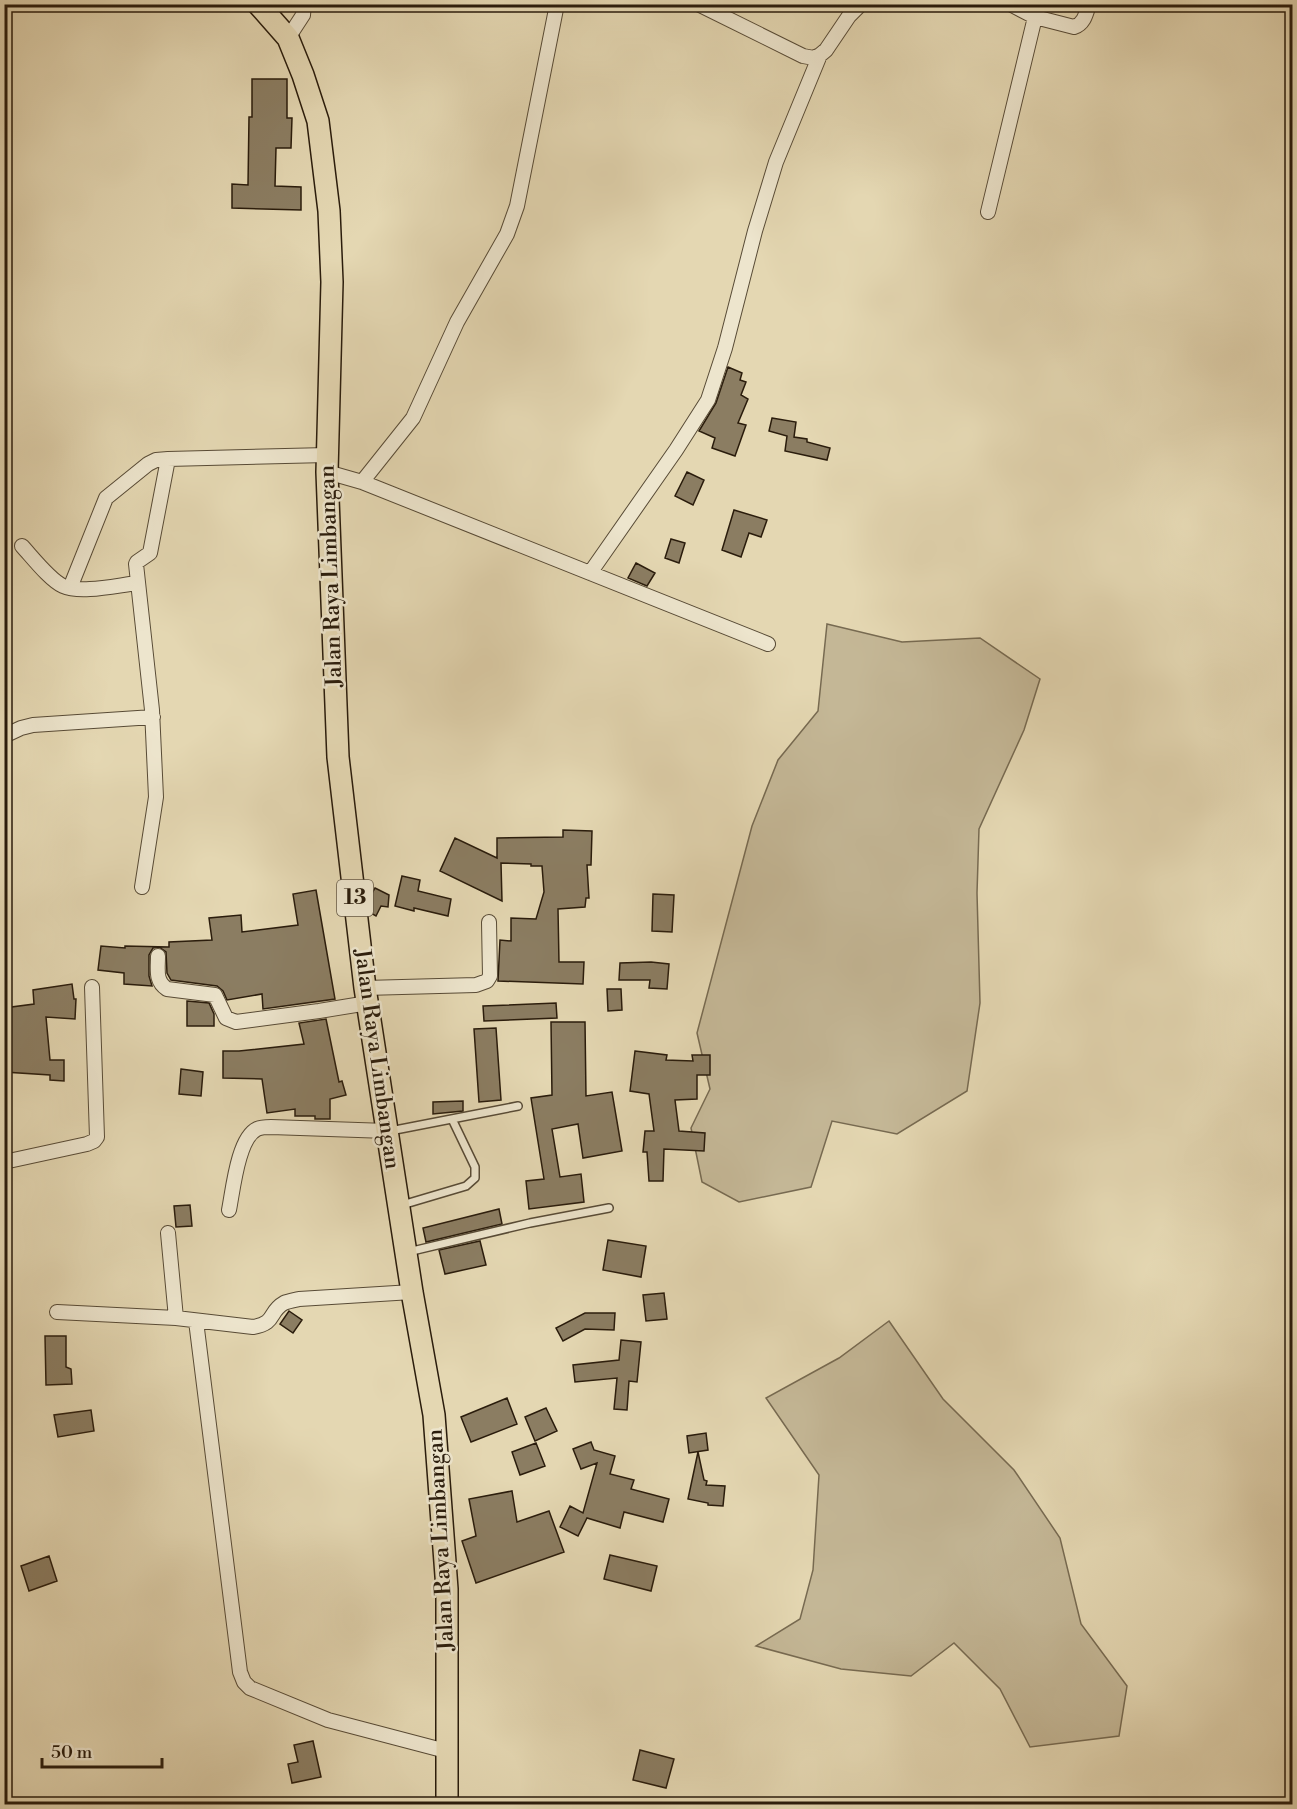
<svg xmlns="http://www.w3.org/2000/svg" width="1297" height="1809" font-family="'Libre Bodoni',serif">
<rect width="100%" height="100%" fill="#e4d7b2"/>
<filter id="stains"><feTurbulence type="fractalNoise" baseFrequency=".00333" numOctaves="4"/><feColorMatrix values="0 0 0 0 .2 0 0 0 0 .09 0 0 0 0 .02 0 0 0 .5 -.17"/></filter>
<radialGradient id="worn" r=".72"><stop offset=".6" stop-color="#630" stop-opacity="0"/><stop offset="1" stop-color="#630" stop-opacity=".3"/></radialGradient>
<path fill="#c4b796" stroke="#776a51" stroke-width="1.5" d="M827,624L902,642L980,638L1040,679L1024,730L979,829L977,893L980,1003L967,1091L897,1134L832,1121L811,1187L739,1202L702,1182L691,1128L710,1089L697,1033L752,826L778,760L818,711Z
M889,1321L943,1399L1014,1470L1060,1538L1081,1624L1127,1686L1119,1736L1030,1747L1000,1689L954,1643L911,1676L841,1669L756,1646L800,1619L813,1570L819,1475L766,1398L839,1358Z"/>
<path fill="#8b7d62" stroke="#2a1c0c" stroke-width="1.5" d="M252,79H287V118H292L291,148H276L275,186L301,187V210L232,208V184L248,185L249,117H252Z
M728,367L742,373L740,380L746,382L741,395L748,399L738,423L746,425L735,456L712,448L715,438L699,431L716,403Z
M772,418L796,422L794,437L807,439V442L830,448L827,460L785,451L787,436L769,431Z
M687,472L704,480L693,505L675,496Z
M734,510L767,520L761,537L749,533L741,557L722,550Z
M671,539L685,543L679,563L665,558Z
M636,563L655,573L647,586L628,578Z
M563,830L592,831L591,865H587L589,898H586L585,907L558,909L559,962H584L583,984L498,981L500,940L511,941V918L536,919L544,892L542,866H531V864L501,863L502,901L440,871L455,838L497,858V838L563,837Z
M402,876L420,880L418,891L451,899L448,916L414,908V911L395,906Z
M375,888L389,895L388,907L381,906L376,916L369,912L368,901Z
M316,890L335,999L263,1009L262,994L227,1000L223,991L217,986L171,980L167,973L166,952L159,947L153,948L149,955V976L152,986L124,984V973L98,970L101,946L125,948V946L169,947V942L212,940L209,918L241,915L242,932L298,925L293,894Z
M653,894L674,895L672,932L652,931Z
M651,962L669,964L667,989L649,988L650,980H619L620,963Z
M72,984L74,999H76L75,1019L46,1017L50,1060H64V1081L50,1080V1075L4,1072V1008L34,1004L33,990Z
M607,989H621L622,1010L608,1011Z
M187,1001L209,1003L214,1014V1026H187Z
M556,1003L557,1018L484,1021L483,1006Z
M326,1019L339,1082L342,1081L346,1095L330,1099V1119H315V1116H295V1109L267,1113L262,1079L223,1078V1051H239L304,1044L299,1023Z
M551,1022H585L586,1096L612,1092L622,1151L583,1158L578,1124L552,1129L560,1177L581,1174L584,1202L529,1209L526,1181L544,1179L531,1098L552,1095Z
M496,1028L501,1100L479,1102L474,1029Z
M635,1051L667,1055L666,1060L693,1061L692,1055H710V1075H697V1099L675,1100L679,1131L705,1133L704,1151L664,1149L663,1181H649L647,1152H643L645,1131H654L649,1094L630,1091Z
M181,1069L203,1072L201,1096L179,1094Z
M463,1101V1111L433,1114V1102Z
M190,1205L192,1226L176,1227L174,1206Z
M499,1209L502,1224L426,1242L423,1228Z
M608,1240L646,1246L641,1277L603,1270Z
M480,1241L486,1265L445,1274L439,1250Z
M664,1293L667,1319L646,1321L643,1295Z
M289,1311L302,1320L293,1333L280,1324Z
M585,1313H615L614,1330L585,1329L563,1341L556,1328Z
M45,1336H66V1367L71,1369L72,1384L46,1385Z
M621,1340L641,1342L637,1382L629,1381L627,1410L614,1409L617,1378L575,1382L573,1365L619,1360Z
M507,1398L517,1424L471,1442L461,1417Z
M546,1408L557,1431L535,1441L525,1417Z
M91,1410L94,1431L58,1437L54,1415Z
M706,1433L708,1450L689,1453L687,1436Z
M591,1442L594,1450L615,1456L610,1474L634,1480L631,1489L669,1499L663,1522L624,1512L620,1528L587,1518L578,1536L560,1527L570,1506L583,1513L597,1463L581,1469L573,1449Z
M536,1443L545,1466L520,1475L512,1452Z
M698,1452L704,1480L707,1481L706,1485L725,1486L723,1506L708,1505V1503L688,1499Z
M512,1491L517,1522L549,1511L564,1552L476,1583L462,1541L476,1536L469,1499Z
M610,1555L657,1566L651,1591L604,1579Z
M49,1556L57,1581L29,1591L21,1566Z
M313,1741L321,1777L292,1783L288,1764L298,1762L294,1745Z
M640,1750L674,1759L666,1788L633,1780Z"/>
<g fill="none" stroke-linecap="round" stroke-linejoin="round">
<g stroke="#584b36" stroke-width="10">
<path id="service" d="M390,1131L518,1106
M402,1205L466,1186L475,1178V1167L452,1119
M408,1252L530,1223L609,1208"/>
</g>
<g stroke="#584b36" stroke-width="16">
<path id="minor" d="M698,4L803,56L814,58L820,55L826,50L849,16L861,4
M1010,4L1035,17L1074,27C1084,24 1086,14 1089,4
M288,38L303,15L304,4
M988,212L1035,17
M327,472L362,482L768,644
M362,482L413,418L457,322L507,234L517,206L557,4
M22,546C33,558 50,580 63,586C81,594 118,585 138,583
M590,573L676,450L708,400L725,348L755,231L776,162L820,55
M70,588L106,498L148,464L156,460L168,459L327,455
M4,736L21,728L33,725L153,717
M142,887L156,797L152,710L136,564L137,562L150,553L168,459
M158,956C158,970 155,981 167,989L215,995L226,1018L236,1022L319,1011L368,1003
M365,988L476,985L487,981L490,976L489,922
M4,1162L87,1144L94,1141L97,1137L92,987
M229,1210C233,1190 238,1138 257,1129C261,1127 267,1127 271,1127L387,1131
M168,1233L176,1318
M57,1312L176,1318L253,1327C277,1323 268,1312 284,1303C288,1301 295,1300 299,1299L412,1292
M196,1321L240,1672L244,1682L250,1688L328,1720L446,1751"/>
</g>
<g stroke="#2a1c0c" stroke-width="24">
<path id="trunk" d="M258,4L288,38L303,75L318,121L329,211L332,282L327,472L338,757L365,988L412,1292L434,1415L447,1589V1804"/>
</g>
<use href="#service" stroke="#ede5cd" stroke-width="7"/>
<use href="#minor" stroke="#ede5cd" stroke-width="14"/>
<use href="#trunk" stroke="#e4d7b2" stroke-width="21"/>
</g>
<g text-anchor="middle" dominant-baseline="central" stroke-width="5" stroke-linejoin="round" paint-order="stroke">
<rect fill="#ede5cd" stroke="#645846" stroke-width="1.5" x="337" y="880" width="36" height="36" rx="4.5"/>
<g font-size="21" font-weight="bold" fill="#2a1c0c">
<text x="355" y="898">13</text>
</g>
<g font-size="22" fill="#2a1c0c" stroke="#ede5cd">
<text transform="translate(331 576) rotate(-92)">Jalan Raya Limbangan</text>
<text transform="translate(377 1059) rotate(82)">Jalan Raya Limbangan</text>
<text transform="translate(441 1540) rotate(-93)">Jalan Raya Limbangan</text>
</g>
</g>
<rect width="1297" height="1809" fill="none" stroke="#e4d7b2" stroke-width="24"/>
<rect x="6" y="6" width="1285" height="1797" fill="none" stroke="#2a1c0c" stroke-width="3"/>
<rect x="12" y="12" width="1273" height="1785" fill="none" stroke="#2a1c0c" stroke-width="1.5"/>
<path d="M42 1758v9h120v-9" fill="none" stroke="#2a1c0c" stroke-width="3"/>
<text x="51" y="1758" font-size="18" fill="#2a1c0c" stroke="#ede5cd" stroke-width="4.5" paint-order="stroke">50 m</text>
<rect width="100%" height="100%" filter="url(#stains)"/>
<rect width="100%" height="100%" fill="url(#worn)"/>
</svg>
